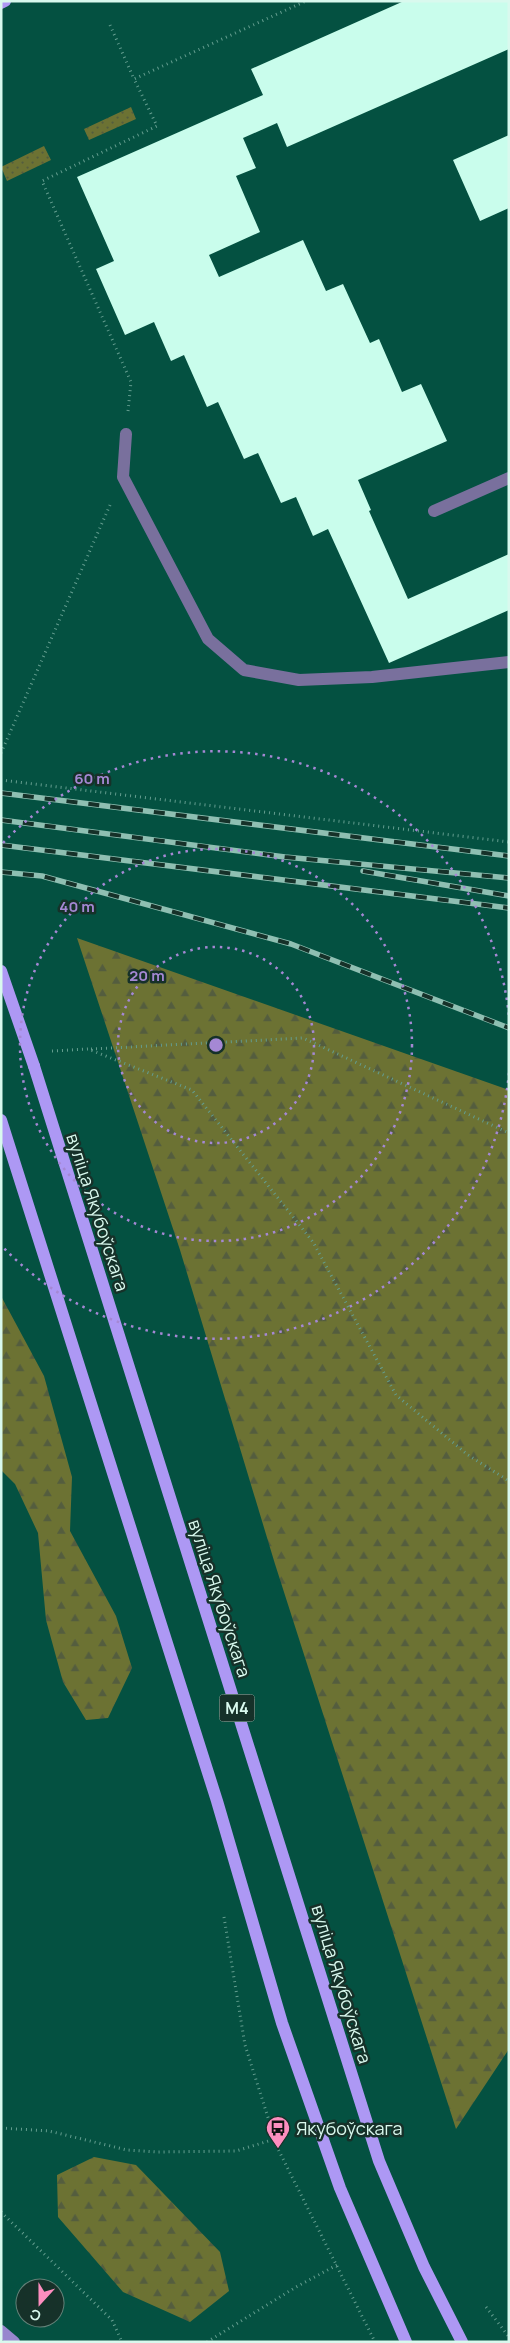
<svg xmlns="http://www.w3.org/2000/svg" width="510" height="2343" font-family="Manrope,sans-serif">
<defs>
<pattern id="grass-dots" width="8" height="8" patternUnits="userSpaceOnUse" patternTransform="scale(1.25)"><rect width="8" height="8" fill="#6c7233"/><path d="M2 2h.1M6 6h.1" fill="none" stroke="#545d3e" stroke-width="1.8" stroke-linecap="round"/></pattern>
<pattern id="forest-firs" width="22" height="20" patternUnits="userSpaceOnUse" patternTransform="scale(1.25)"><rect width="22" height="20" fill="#6c7233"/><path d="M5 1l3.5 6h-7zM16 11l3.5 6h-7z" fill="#545d3e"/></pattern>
</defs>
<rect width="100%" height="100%" fill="#045141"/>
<path fill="url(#grass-dots)" d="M131,107L136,119L89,140L84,129Z
M44,146L51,160L7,181L1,167Z"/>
<path fill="url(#forest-firs)" d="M77,938L509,1090V2049L456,2129L275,1564L180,1250Z
M1,1296L44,1376L72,1477L70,1531L116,1616L132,1668L108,1718L86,1720L63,1682L46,1620L38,1533L15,1484L1,1470Z
M94,2157L136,2165L220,2252L229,2291L190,2322L123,2292L58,2217L57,2175Z"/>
<path fill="#c9fdec" d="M404,1H509V49L287,147L277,123L243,138L256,168L236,176L260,232L209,255L219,277L303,240L326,291L343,284L370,343L379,339L402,392L421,384L447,441L358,480L371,510L369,511L408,599L509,554V610L389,663L328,529L313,536L296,497L281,503L258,453L244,459L218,402L207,407L184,355L171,361L154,322L125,335L96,269L114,261L77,177L263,95L251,69Z
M509,135V208L480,221L453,160Z"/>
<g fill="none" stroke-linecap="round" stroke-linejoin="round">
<path stroke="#649d8f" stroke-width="3" stroke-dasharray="1 4" stroke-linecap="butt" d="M110,25L134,79L306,1
M128,411L131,382L42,181L157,126L134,79
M1,753L110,505
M1,780L509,842
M91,1049L303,1038L509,1133
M52,1051L88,1049L192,1090L313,1242L396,1395L468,1455L509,1481
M224,1917L245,2045L278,2149L375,2342
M1,2128L49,2131L127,2150L158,2152L236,2151L275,2139
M1,2212L112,2320L122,2342
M486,2307L509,2337
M207,2342L296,2287L337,2265"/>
<path stroke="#79709d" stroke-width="12" d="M126,434L123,477L208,639L244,670L299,680L372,677L509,662
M434,511L509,478"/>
<path stroke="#9787ce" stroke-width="12" d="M1,2331L14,2342"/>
<path stroke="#ad98f4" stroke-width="12" d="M1,3L5,1
M34,1066L379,2161L424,2267L462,2342
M1,1120L217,1801L282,2023L340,2188L406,2342"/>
<g stroke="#8fbfb2" stroke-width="5.5">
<path id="rail" d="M1,793L509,856
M1,820L285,857L509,878
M1,845L509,908
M363,871L509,896
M1,872L42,876L291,944L509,1028"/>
</g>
<use href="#rail" stroke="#163129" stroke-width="4" stroke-dasharray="11" stroke-linecap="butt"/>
<path stroke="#ad98f4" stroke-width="12" d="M1,971L34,1066"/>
</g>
<g fill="none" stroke="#a588d4" stroke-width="2.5" stroke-dasharray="2.5 5">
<circle cx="216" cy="1045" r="98"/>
<circle cx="216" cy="1045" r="196"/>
<path d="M509 1073A294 294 0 0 1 3 1247M3 843A294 294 0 0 1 509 1017"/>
</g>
<defs>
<g id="bus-pin" transform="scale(1.25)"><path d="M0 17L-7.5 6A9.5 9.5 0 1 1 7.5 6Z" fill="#fd8ebf" stroke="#163129"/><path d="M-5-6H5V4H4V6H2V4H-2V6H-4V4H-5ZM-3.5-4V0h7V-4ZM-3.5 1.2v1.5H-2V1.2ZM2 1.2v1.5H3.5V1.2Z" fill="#111"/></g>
</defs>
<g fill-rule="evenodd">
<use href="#bus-pin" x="278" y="2128"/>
</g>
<g text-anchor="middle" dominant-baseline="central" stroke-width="5" stroke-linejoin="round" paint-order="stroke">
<rect fill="#163129" stroke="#9ebdb3" stroke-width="1" x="219.5" y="1694.5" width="35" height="27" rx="4"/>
<g font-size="16" font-weight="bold" fill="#d9f9ee">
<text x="237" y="1708">М4</text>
</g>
<g font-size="18" fill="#d9f9ee" stroke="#163129">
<text transform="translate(98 1212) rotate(72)">вуліца Якубоўскага</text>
<text transform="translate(220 1598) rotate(72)">вуліца Якубоўскага</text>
<text transform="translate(342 1984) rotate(73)">вуліца Якубоўскага</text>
</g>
<g font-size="18" fill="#d9f9ee" stroke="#163129" text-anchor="start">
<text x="296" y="2128">Якубоўскага</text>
</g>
</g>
<circle cx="216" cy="1045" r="8" fill="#a588d4" stroke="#163129" stroke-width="2.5"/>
<g font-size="15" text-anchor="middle" font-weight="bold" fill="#a588d4" stroke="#163129" stroke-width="5" stroke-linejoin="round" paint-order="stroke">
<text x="92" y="784">60 m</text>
<text x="77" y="912">40 m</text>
<text x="147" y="981">20 m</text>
</g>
<rect width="510" height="2343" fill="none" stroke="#d9f9ee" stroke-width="5"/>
<g transform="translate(40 2303) rotate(201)"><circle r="24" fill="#163129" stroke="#648178"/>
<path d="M0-4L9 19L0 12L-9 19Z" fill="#fd8ebf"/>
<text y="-8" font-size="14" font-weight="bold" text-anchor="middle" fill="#d9f9ee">С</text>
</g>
</svg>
